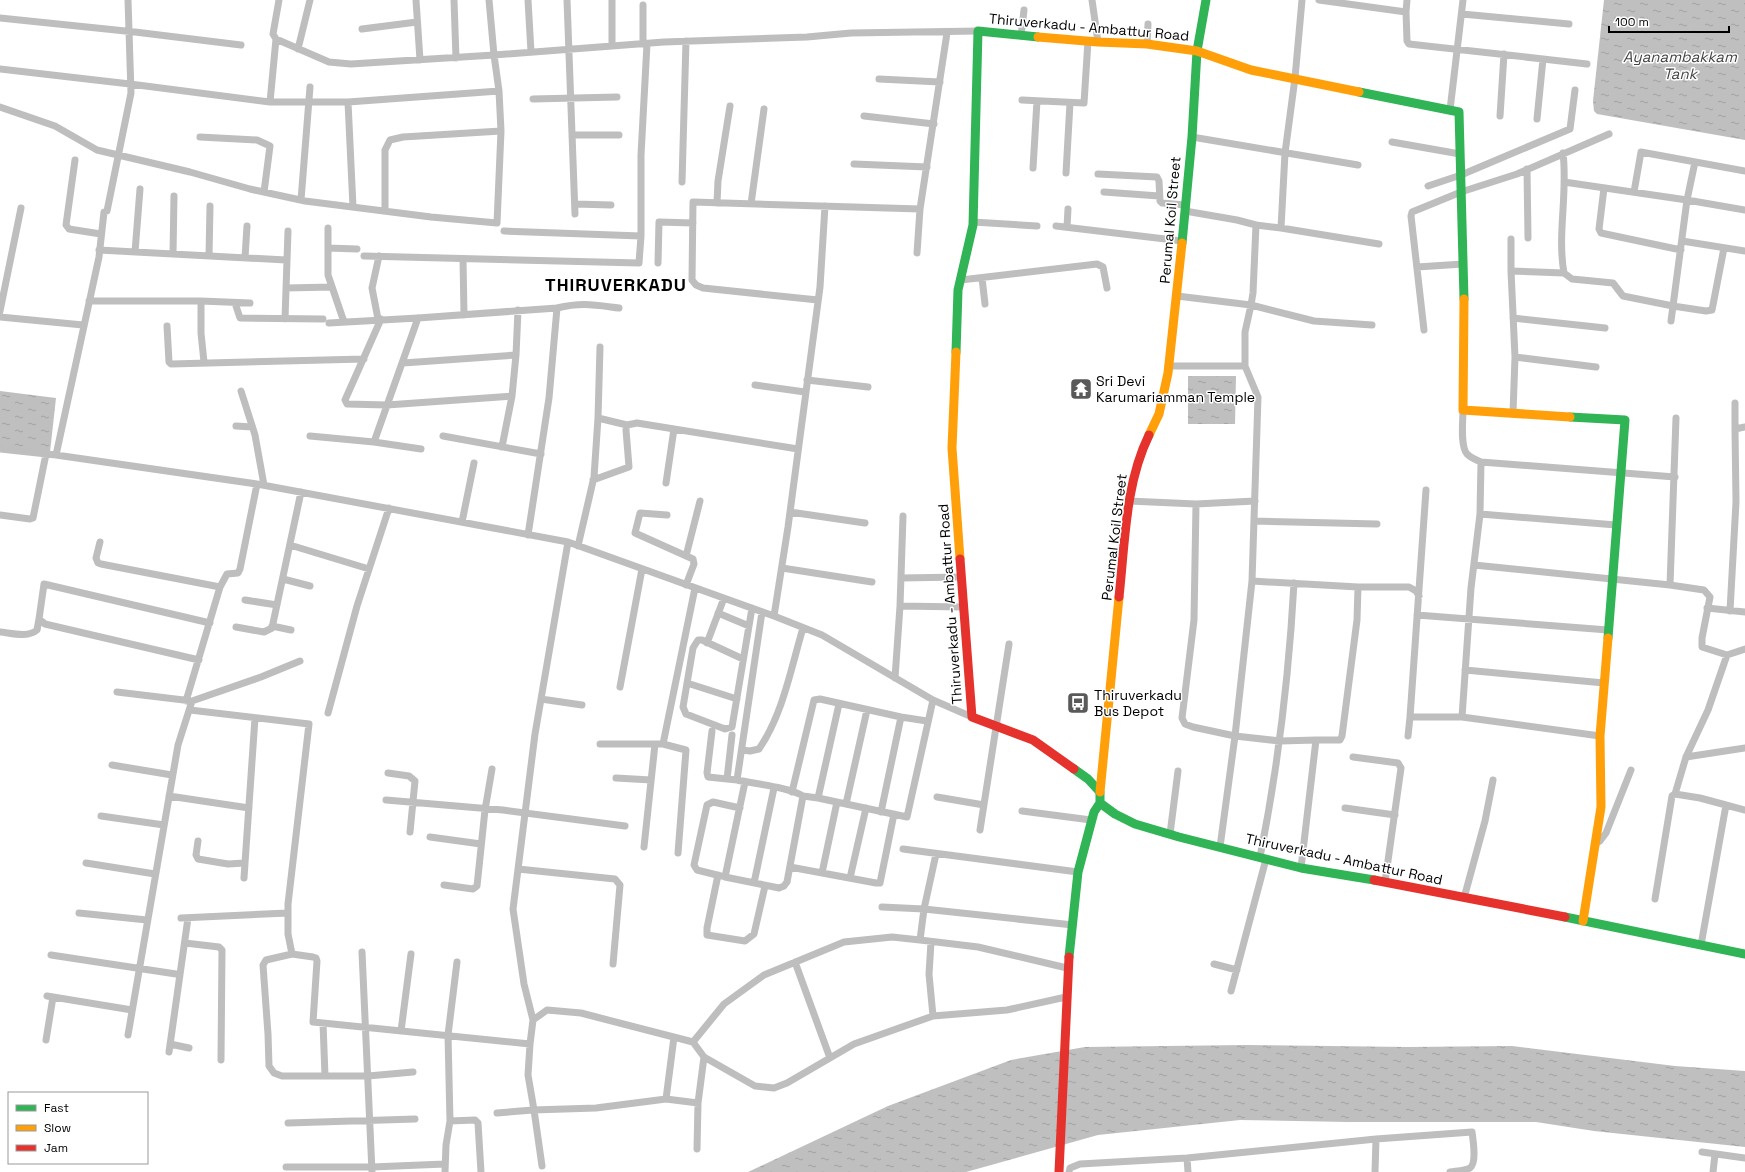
<svg xmlns="http://www.w3.org/2000/svg" width="1745" height="1172" font-family="'Space Grotesk',sans-serif">
<defs>
<pattern id="water-ripples" width="26" height="14" patternUnits="userSpaceOnUse"><rect width="26" height="14" fill="#bfbfbf"/><path d="M2 4q2-2 4 0t4 0M15 11q2-2 4 0t4 0" fill="none" stroke="#a2a2a2"/></pattern>
</defs>
<rect width="100%" height="100%" fill="#fff"/>
<path fill="url(#water-ripples)" d="M1604,0H1745V140L1597,114L1594,111L1593,101Z
M1188,376H1236L1235,424H1188Z
M0,391L56,398L50,452L0,446Z
M1246,1045L1408,1047L1512,1046L1675,1066L1745,1071V1147L1594,1131L1536,1122H1347L1240,1120L1098,1135L966,1172H748L888,1106L1011,1060L1085,1047Z"/>
<g fill="none" stroke-linecap="round" stroke-linejoin="round">
<path stroke="#bebebe" stroke-width="7" d="M416,0L420,60
M454,0L456,58
M528,0L531,52
M567,0L575,214
M612,0V46
M1092,0L1098,42
M1302,0L1295,78L1285,153L1281,228L1379,244
M1319,0L1406,12
M1407,0L1406,12L1407,41L1409,44L1543,59L1537,119
M1462,14L1569,24
M0,18L135,32L241,45
M362,29L417,22
M1021,36L1024,10
M276,39L329,62L351,64L494,55L664,42L807,37L851,33L978,31
M643,44V5
M1147,44L1148,24
M298,49L310,0
M1543,59L1587,64
M0,69L130,84L270,102H348
M879,79L940,82
M533,99L617,97
M1022,100L1084,103L1088,41
M270,102L276,39L273,34L279,0
M0,107L55,126L97,150L190,172L250,189L305,201L431,217L497,223L501,131L499,91L494,55L489,0
M1450,110L1463,0
M864,116L934,124
M1500,116L1504,54
M573,135H619
M200,137L257,140L270,146L264,192
M1192,137L1358,165
M1392,142L1460,154
M1563,153C1568,193 1557,234 1564,273L1572,279L1613,283L1623,296L1673,306L1687,200L1564,182
M75,160L66,225L69,229L101,234
M1695,162L1687,200L1745,210
M854,164L927,167
M1033,168L1037,101
M1527,169L1528,238
M1066,173L1070,103
M1098,174L1157,177L1159,181L1160,201L1162,203L1185,205
M682,182L686,41
M1428,186L1461,175L1570,129L1575,90
M1604,188L1599,229L1601,233L1681,250
M1104,192L1159,196
M1634,192L1641,152L1745,171
M301,200L310,87
M717,203L718,181L730,106
M575,204L611,205
M751,204L764,109
M353,207L348,102L499,91
M385,211V150L390,140L403,137L501,131
M1185,211L1237,220L1256,225L1253,293L1251,305L1314,321L1372,325
M973,222L1037,226
M1256,225L1281,228
M1056,226L1182,241
M1067,227L1068,209
M328,228V275L344,322
M504,231L641,236
M1511,239V271
M1682,241L1745,251
M328,248L357,249
M99,250L286,260
M135,252L140,189
M917,253L920,209
M173,254L174,196
M209,256L210,206
M364,256L639,263L641,236V155L647,44
M245,258L247,226
M463,259L464,315
M658,263L659,222L693,223
M1417,267L1463,264
M982,278L985,304
M961,280L1097,264L1103,267L1107,288
M286,288L332,287
M1177,296L1251,305L1245,332V366
M818,300L703,288L696,285L692,280L693,202L920,209L947,33
M89,301H201L250,303
M201,301V333L204,362
M235,303L240,318L323,319
M557,308C582,302 595,305 619,308
M0,311L21,208
M0,317L83,325
M1513,318L1605,328
M285,319L288,231
M378,319L372,288L379,256
M381,319L345,400L347,404L387,405L512,396
M1671,321L1673,306L1706,311L1712,310L1724,248
M329,323L418,318L557,308L549,398L528,535
M167,326L169,362L171,364L364,359
M1424,330L1411,216L1412,212L1461,192L1517,174L1609,134
M1515,357L1596,367
M403,363L516,355
M1168,366H1245L1258,397L1252,581
M807,380L868,387
M755,385L805,392
M241,391L255,435L264,485
M1735,403V429
M1513,413L1515,357L1511,271L1564,273
M598,418L600,347
M236,426L252,427
M310,436L374,442L418,318
M443,436L541,454
M374,442L421,449
M502,447L512,396L516,355L518,310
M0,449L56,455L257,484L568,542L774,616L822,635L933,700L972,717
M56,455L99,257L104,212L107,211L131,93L128,0
M1481,462L1675,477
M593,480L629,467L626,430L627,425L637,423L798,449
M666,483L674,429
M1129,501L1196,504L1255,501
M1196,504L1194,620L1182,718L1185,724L1193,727L1235,736L1280,741L1316,740
M790,512L865,523
M1480,514L1616,525
M0,515L30,519L33,518L46,454
M667,515L640,513L635,533L693,559L694,564L686,585
M903,516L900,606L963,607
M1254,521L1377,524
M462,522L474,463
M100,542L96,558L98,563L101,564L220,587
M290,545L369,569
M578,546L594,477L598,418L627,425
M686,556L700,501
M1474,565L1670,585L1704,590L1710,597L1702,638V647L1727,655L1745,649
M782,568L872,582
M901,578L961,577
M283,579L310,586
M1670,585L1676,418
M245,600L277,605
M1707,608L1745,612
M1730,611L1736,502L1735,429L1745,427
M718,613L749,626
M1417,615L1608,630
M774,616L788,527L820,287L825,206
M272,626L291,630
M236,627L264,632L272,628L301,492
M0,632C11,633 28,638 37,630L39,619
M707,643L724,598
M743,659L702,640H698L693,648L683,707L686,714L725,729L732,727L752,608
M199,660L45,624L39,619L44,584L210,623
M1465,670L1604,683
M895,678L900,606
M687,683L737,699
M620,687L642,569
M117,692L192,701L178,745L128,1035
M541,699L582,705
M186,701L220,587L227,574L238,573L240,569L257,484
M192,701L261,677L300,661
M190,710L309,724L288,904V934L292,954L313,957L316,958L317,961L313,1022L530,1044L533,1020L524,984L513,909L535,734L568,542
M328,713L357,606L389,508
M1410,717L1426,490
M1462,717L1600,736
M712,731L707,773L708,777L737,780
M1408,736L1410,717H1462L1471,588L1480,514L1481,462C1476,460 1471,458 1467,454C1460,446 1463,421 1463,410
M600,744H663L686,750L678,853
M663,744L695,588
M742,750L750,751L759,749C783,714 791,668 803,628
M1353,757L1398,763L1401,768L1385,882
M1686,757L1745,748
M112,765L172,775
M388,773L409,776L415,781L410,832
M616,778L651,780
M727,779L732,735
M745,782L725,877L779,888L784,886L787,882L803,796C789,787 755,784 737,780L762,612
M792,792L814,700L820,699L901,717L927,721
M1675,794L1686,757L1708,710L1727,655
M169,796L249,808
M803,796L818,798L907,817L933,700
M937,797L984,805
M818,798L839,704
M386,800L503,810L625,826
M846,804L867,710
M1345,808L1395,815
M1022,811L1091,820
M881,812L901,717
M101,816L164,825
M980,830L1009,644
M1170,834L1178,771
M430,837L481,844
M198,841L196,855L198,859L228,864L245,863L255,718
M1595,844L1600,841L1606,833L1631,770
M644,847L655,744
M1220,847L1235,736L1252,581L1358,587H1409L1416,591L1419,596
M903,849L1078,872
M936,854L924,909L1073,925
M1260,857C1278,767 1289,675 1294,583
M86,863L155,874
M790,867L876,883H880L894,814
M1301,868L1316,740H1340L1342,736L1357,620L1358,587
M518,869L615,879L620,885L613,964
M822,873L837,802
M718,875L707,928V935L745,941L754,934L765,886
M721,876L697,870L694,865L707,805L713,802L740,808
M244,878L245,863
M850,878L866,808
M754,883L774,788
M444,885L473,889L477,886L485,810L492,769
M1464,898L1485,821L1493,780
M1655,899L1672,796L1675,794L1700,798L1726,805
M882,907L924,909L920,940
M79,913L147,920
M181,918L288,913
M931,942L929,974L933,1016
M185,943L219,947L222,950L221,1060
M1701,945L1726,805L1745,810
M362,952L372,1172
M292,954L266,960L263,965L268,1034L269,1066L274,1073L282,1076H368L413,1072
M51,955L176,974
M795,962L830,1058
M1214,964L1237,970
M1231,991L1266,859
M47,996L132,1010
M533,1020L547,1010L581,1013L693,1042L724,1004L764,975L844,942L892,937L920,940L978,947L1067,968
M323,1023L325,1076
M401,1031L411,954
M46,1040L53,997
M693,1042L704,1057L755,1086L774,1088L787,1083L854,1044L933,1016L1007,1010L1066,997
M170,1044L189,1048
M530,1044L528,1075L534,1110L542,1166
M169,1052L188,918
M666,1099L674,1037
M497,1113L533,1110L596,1108L666,1099L698,1103
M450,1121L475,1120L478,1123L481,1172
M288,1123L415,1119
M697,1149L698,1103L704,1057
M1702,1152L1745,1158
M1187,1158L1188,1172
M286,1167H372L445,1164
M445,1172L446,1145L450,1121L448,1035L457,962
M1069,1172L1070,1168L1080,1164L1187,1158L1376,1139L1472,1132C1473,1140 1477,1163 1470,1168C1465,1171 1456,1171 1450,1172
M1375,1172L1376,1139
M1713,1172L1715,1154"/>
<path stroke="#30b455" stroke-width="9" d="M1359,92L1459,112L1464,299
M1182,243L1192,137L1197,51L1206,0
M956,352L958,290L973,225L978,31L1038,37
M1570,417L1625,420L1608,638
M1074,769L1088,779L1100,792V803L1115,814L1135,824L1179,837L1301,868L1374,880
M1565,917L1745,954
M1069,957L1078,872L1094,812L1100,803"/>
<path stroke="#ff9f0a" stroke-width="9" d="M1038,37L1098,42L1147,44L1197,51L1251,70L1359,92
M1464,299L1463,410L1570,417
M956,352L952,448L960,559
M1149,435L1159,414L1168,373L1182,243
M1100,792L1119,597
M1583,921L1601,807L1600,736L1608,638"/>
<path stroke="#e5322d" stroke-width="9" d="M960,559L972,717L1033,740L1074,769
M1119,597C1125,543 1125,484 1149,435
M1374,880L1565,917
M1059,1172L1069,957"/>
</g>
<defs>
<g id="temple-square" transform="scale(1.15)"><rect x="-9" y="-9" width="18" height="18" rx="4" fill="#595959" stroke="#fff"/><path d="M0-6L5-2H3V0L6.5 2.5H4V6H1.5V3h-3V6H-4V2.5H-6.5L-3 0V-2H-5Z" fill="#fff"/></g>
<g id="bus-square" transform="scale(1.15)"><rect x="-9" y="-9" width="18" height="18" rx="4" fill="#595959" stroke="#fff"/><path d="M-5-6H5V4H4V6H2V4H-2V6H-4V4H-5ZM-3.5-4V0h7V-4ZM-3.5 1.2v1.5H-2V1.2ZM2 1.2v1.5H3.5V1.2Z" fill="#fff"/></g>
</defs>
<g fill-rule="evenodd">
<use href="#temple-square" x="1081" y="389"/>
<use href="#bus-square" x="1078" y="703"/>
</g>
<g text-anchor="middle" dominant-baseline="central" stroke-width="3" stroke-linejoin="round" paint-order="stroke">
<g font-size="14" fill="#000" stroke="#fff">
<text transform="translate(1089 27) rotate(5)">Thiruverkadu - Ambattur Road</text>
<text transform="translate(1170 220) rotate(-85)">Perumal Koil Street</text>
<text transform="translate(1114 537) rotate(-83)">Perumal Koil Street</text>
<text transform="translate(950 604) rotate(-94)">Thiruverkadu - Ambattur Road</text>
<text transform="translate(1344 859) rotate(12)">Thiruverkadu - Ambattur Road</text>
</g>
<g font-size="14" fill="#000" stroke="#fff" text-anchor="start">
<text x="1096" y="381">Sri Devi<tspan x="1096" dy="16">Karumariamman Temple</tspan></text>
<text x="1094" y="695">Thiruverkadu<tspan x="1094" dy="16">Bus Depot</tspan></text>
</g>
<g font-size="15" font-style="italic" fill="#444" stroke="#fff">
<text x="1680" y="56">Ayanambakkam<tspan x="1680" dy="17">Tank</tspan></text>
</g>
<g font-size="18" font-weight="bold" letter-spacing="1" fill="#000" stroke="#fff">
<text x="616" y="284">THIRUVERKADU</text>
</g>
</g>
<rect x="8" y="1092" width="140" height="72" fill="#ffffff" stroke="#999999"/>
<rect x="16" y="1105" width="20" height="6" fill="#30b455" stroke="#999999"/>
<text x="44" y="1112" font-size="12" fill="#000000">Fast</text>
<rect x="16" y="1125" width="20" height="6" fill="#ff9f0a" stroke="#999999"/>
<text x="44" y="1132" font-size="12" fill="#000000">Slow</text>
<rect x="16" y="1145" width="20" height="6" fill="#e5322d" stroke="#999999"/>
<text x="44" y="1152" font-size="12" fill="#000000">Jam</text>
<path d="M1609 26v6h120v-6" fill="none" stroke="#000000" stroke-width="2"/>
<text x="1615" y="26" font-size="12" fill="#000000" stroke="#ffffff" stroke-width="3" paint-order="stroke">100 m</text>
</svg>
